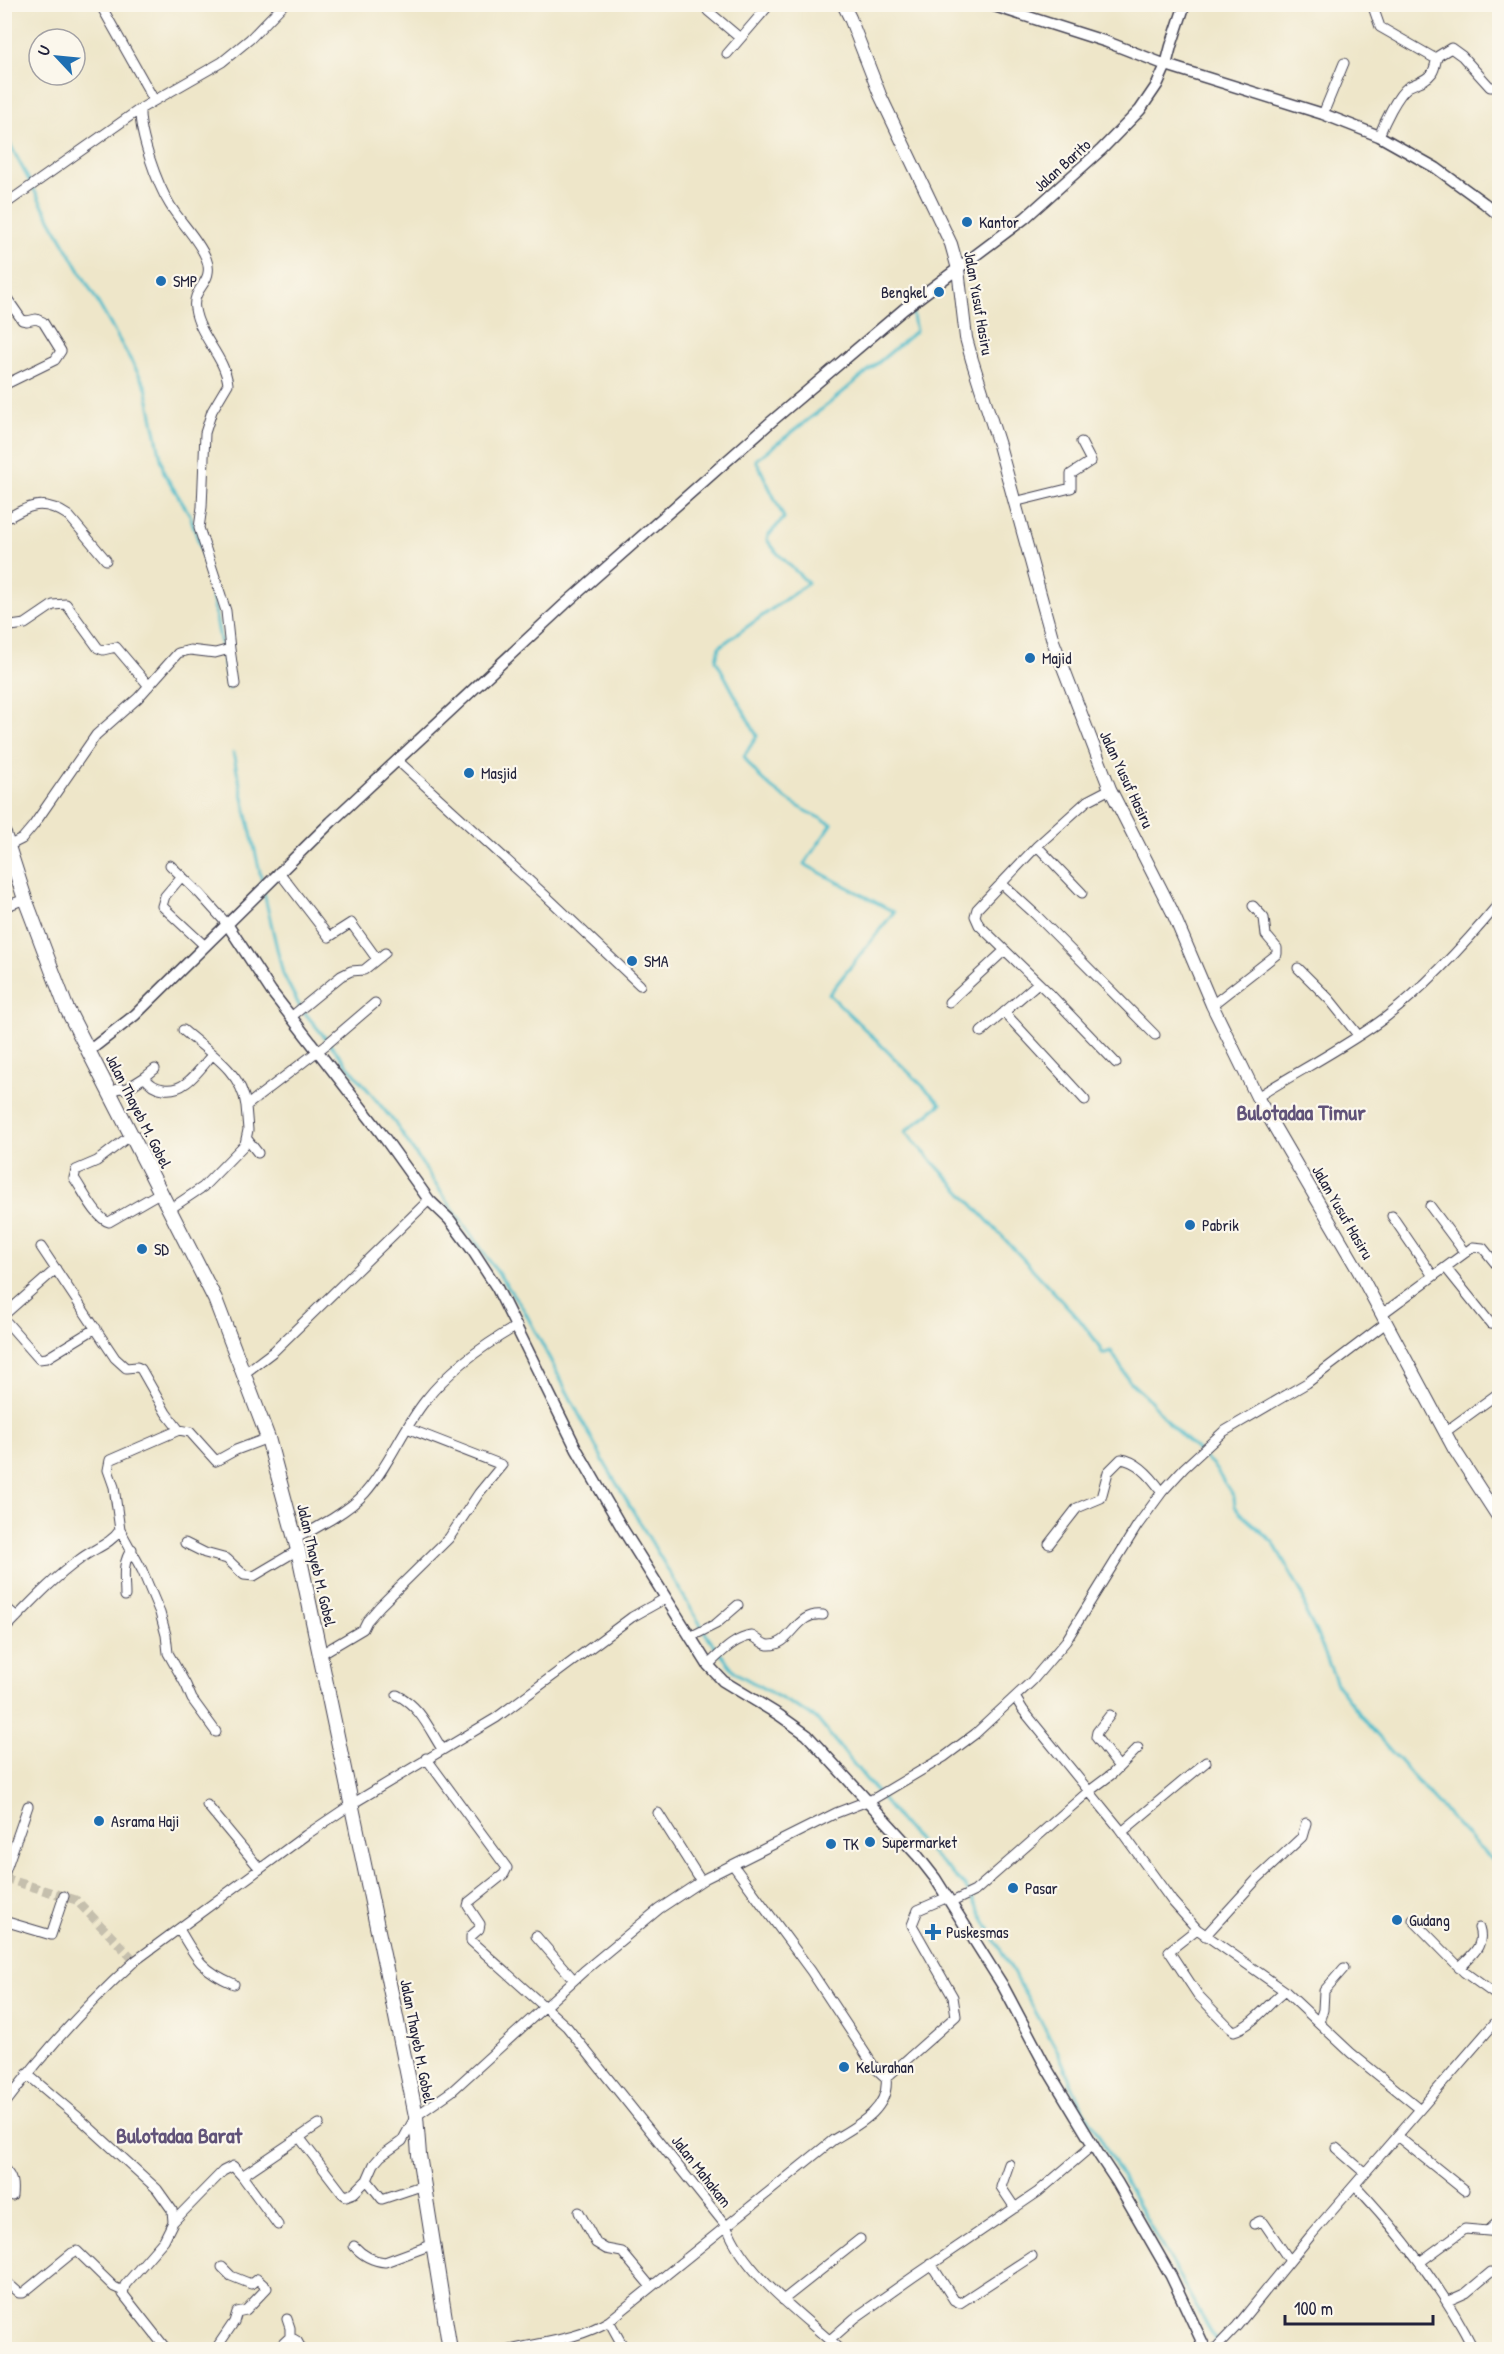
<svg xmlns="http://www.w3.org/2000/svg" width="1504" height="2354" font-family="'Patrick Hand',sans-serif">
<rect width="100%" height="100%" fill="#fbf7ec"/>
<filter id="ink" filterUnits="userSpaceOnUse"><feTurbulence type="fractalNoise" baseFrequency=".0167" numOctaves="2"/><feDisplacementMap in="SourceGraphic" scale="12" xChannelSelector="R" yChannelSelector="G"/><feConvolveMatrix kernelMatrix="1 2 1 2 8 2 1 2 1" color-interpolation-filters="sRGB"/></filter>
<filter id="wash" filterUnits="userSpaceOnUse"><feTurbulence type="fractalNoise" baseFrequency=".008" numOctaves="4" result="noise"/><feDisplacementMap in="SourceGraphic" scale="24" xChannelSelector="R" yChannelSelector="G"/><feGaussianBlur stdDeviation="1.35" result="paint"/><feColorMatrix in="noise" values="0 0 0 0 0 0 0 0 0 0 0 0 0 0 0 0 0 1.4 0 .05"/><feComposite in="paint" operator="in"/></filter>
<g filter="url(#wash)">
<rect width="100%" height="100%" fill="#eee6c9"/>
<g fill="none" stroke-linecap="round" stroke-linejoin="round">
<path stroke="#50bcca" stroke-width="3" d="M4,133L40,201L146,387L164,473L190,515L207,568L229,689
M911,306L916,331L831,402L756,460L784,518L768,536L767,540L778,554L808,583L719,647L716,660L757,736L744,756C762,788 800,809 832,824L804,864L894,912L829,994L941,1104L905,1132L1079,1319L1096,1341L1103,1354L1111,1351L1130,1382L1151,1401L1169,1424L1212,1464L1234,1497L1235,1506L1240,1513L1273,1542L1303,1595L1306,1613L1316,1632L1338,1686L1369,1726L1426,1791L1473,1842L1500,1867
M233,753L263,886
M264,893L283,974L300,1007L395,1123L438,1188L524,1310L605,1464L709,1639L736,1673L816,1718L905,1827L965,1886L1058,2052L1079,2101L1221,2350"/>
</g>
</g>
<g filter="url(#ink)">
<g fill="none" stroke-linecap="round" stroke-linejoin="round">
<path stroke="#c5bfad" stroke-width="9" stroke-dasharray="9 4.5" stroke-linecap="butt" d="M4,1878L76,1900L135,1961"/>
<g stroke="#413f50" stroke-width="11">
<path id="minor" d="M100,4L154,100
M706,4L708,11L740,38
M1372,4L1380,27L1436,59
M727,54L770,4
M1323,114L1344,63
M1379,136C1384,123 1397,95 1408,87C1417,82 1425,82 1432,73C1436,67 1435,61 1438,56L1451,48L1462,56L1490,87H1494
M4,205L140,109L222,62L250,39L284,4
M4,294L22,320L27,321L36,319L43,322L61,351L55,360L4,385
M1014,502L1071,488V474L1091,461L1081,442
M4,520C30,505 42,498 69,516L106,560
M4,627L25,624L53,605L66,604L98,648L103,650L116,647L149,686
M230,649L235,684
M397,760L546,896L640,985
M8,846L22,839L33,826L96,735L138,698L178,653L190,650L215,653L230,649L226,611L199,528L202,507L205,433L212,411L228,384C225,357 199,336 195,309C191,287 216,283 206,258C198,239 181,223 170,205C157,184 139,134 140,109
M1037,846L1087,801L1110,789
M170,865L200,894L227,924
M279,872L329,937L351,923L377,959
M182,876L165,896L162,906L205,946
M1001,883L1035,914L1155,1035
M1082,893L1037,846L977,909L975,916L979,925L1051,995L1116,1063
M4,907L25,899
M1298,968L1330,1000L1358,1035
M949,1002L1005,950
M1212,1005L1277,954V948L1266,935L1264,918L1253,906
M1004,1012L1085,1100
M291,1017L341,976L351,971L364,970L385,953
M183,1030C207,1051 242,1071 246,1106
M981,1032L1038,983
M145,1077L155,1069
M111,1093L119,1088L126,1089L145,1077C153,1091 173,1093 186,1083C196,1076 204,1064 212,1055
M1257,1097C1300,1070 1346,1047 1386,1017C1429,984 1466,943 1500,902
M131,1135L97,1161L76,1170L74,1178C82,1189 97,1220 109,1222L161,1192
M247,1139L258,1153
M1430,1206L1465,1253
M170,1209L203,1187L245,1144L248,1130L246,1106L327,1044L375,1003
M1392,1216L1433,1276
M1446,1268L1491,1324L1500,1325
M1382,1314L1473,1247L1483,1248L1500,1269
M4,1315L56,1269
M4,1319L39,1359L47,1358L96,1328
M245,1373L274,1351L429,1200
M179,1430L190,1432L216,1461L236,1450L268,1438
M1445,1432L1500,1392
M120,1530L142,1570L160,1613L166,1635L168,1653L186,1685L192,1699L216,1732
M296,1538C316,1529 350,1510 365,1493C389,1466 402,1430 425,1401C450,1369 482,1346 517,1326
M185,1543L205,1553L227,1559L244,1575L254,1576L298,1550
M1049,1544L1077,1508L1101,1498L1108,1472L1121,1459C1138,1461 1153,1479 1162,1492
M125,1596C125,1580 121,1563 132,1549
M4,1606L17,1617
M4,1630C28,1606 51,1580 79,1560C92,1549 110,1545 120,1530L114,1487L108,1470L110,1460L179,1430L166,1413L141,1369L137,1367L126,1368L115,1358L41,1247
M690,1637L716,1624L738,1605
M321,1654L363,1629L367,1621L380,1606L449,1538L479,1493L502,1465L407,1428
M708,1665C721,1653 734,1638 752,1636C757,1638 762,1644 768,1645C792,1647 795,1611 823,1615
M397,1695C420,1706 429,1729 442,1749
M1015,1697L1023,1710L1119,1828L1172,1901L1197,1929L1285,1991L1351,2053L1420,2109
M1110,1715L1097,1732L1096,1737L1119,1767
M426,1758L507,1868L504,1874L469,1902L468,1906L480,1924L479,1929L471,1936V1941L567,2027L727,2227C746,2276 803,2315 840,2350
M207,1805L260,1869
M658,1813L701,1881
M1122,1832L1206,1762
M733,1865L811,1971L875,2068L886,2078
M4,1875L28,1806
M952,1902L975,1891L1088,1792L1112,1774L1138,1748
M1413,1920L1464,1972L1500,1998
M4,1921L51,1935L64,1896
M179,1929C196,1958 201,1970 234,1984
M1197,1929L1169,1951L1198,1995L1230,2028L1234,2031C1254,2025 1269,2002 1285,1991
M536,1936L574,1980
M1205,1936L1257,1879L1302,1837L1306,1823
M1459,1968C1472,1954 1485,1947 1479,1928
M1319,2022L1323,2010L1324,1991L1344,1968
M27,2074L78,2117L157,2189L172,2210L173,2222
M4,2105C43,2053 86,2005 135,1961L306,1835L352,1804L496,1718L632,1617L666,1598
M1397,2136L1464,2190
M299,2137L342,2193L346,2196L354,2193L367,2180L374,2164L381,2156L402,2141L416,2116L452,2091L584,1971L659,1909L706,1878L836,1813L875,1798L944,1757L975,1734L1032,1681L1066,1641L1137,1526L1162,1492L1184,1468L1223,1432L1307,1383L1386,1323
M1336,2148L1365,2173
M1009,2164L1001,2187L1015,2208
M4,2169C13,2177 13,2185 12,2196
M242,2176L278,2225
M367,2180L382,2199L424,2185
M1355,2185C1402,2235 1443,2288 1474,2350
M579,2212L596,2243L606,2249L622,2252L651,2287
M1254,2224L1260,2221L1264,2223L1290,2261
M1488,2231L1500,2220
M354,2246C363,2256 372,2261 385,2262L434,2244
M1420,2262L1465,2229L1500,2232
M931,2264L954,2300L960,2303L1032,2256
M4,2280L19,2293H23L72,2253L77,2251L114,2287L123,2291
M783,2300L860,2239
M1448,2301L1466,2293L1491,2272
M609,2321L625,2350
M290,2337L297,2341L302,2350
M830,2340L855,2318L913,2277L1038,2192L1093,2145
M167,2350L123,2294L125,2285L164,2240L173,2222L223,2171L233,2166L242,2176L319,2124
M215,2350L234,2322L237,2312L246,2310L267,2288L257,2279L251,2284L231,2276L222,2267
M276,2350L290,2337V2328L287,2319
M510,2350C544,2342 579,2339 609,2321L833,2140C856,2126 890,2110 886,2078L956,2016L953,1997L912,1925L918,1910L948,1897
M1214,2350L1237,2326L1312,2234L1500,2017"/>
</g>
<g stroke="#413f50" stroke-width="13">
<path id="tertiary" d="M988,4L1107,42L1166,65L1323,114L1379,136L1436,168L1484,203L1500,216
M227,924L271,991L381,1133L429,1200L449,1219L473,1251L497,1288L577,1450L622,1528L708,1665L723,1681L779,1715L807,1735L917,1855L935,1878L1003,1986L1046,2067L1099,2155L1117,2182L1171,2276L1206,2350
M90,1050L135,1015L331,822L565,604L772,421L904,309L1025,218L1101,150L1140,110L1157,85L1166,65L1171,46L1185,4"/>
</g>
<g stroke="#413f50" stroke-width="14">
<path id="secondary" d="M843,4L850,18L880,95L951,244L958,269L966,338L972,360L999,445L1053,641L1110,789L1172,911L1212,1005L1257,1097L1358,1270L1454,1449L1500,1520"/>
</g>
<g stroke="#413f50" stroke-width="16">
<path id="primary" d="M4,834L25,899L66,1007L215,1299L268,1438L298,1550L395,2012L416,2116L419,2155L450,2350"/>
</g>
<use href="#minor" stroke="#fff" stroke-width="9"/>
<use href="#tertiary" stroke="#fff" stroke-width="10"/>
<use href="#secondary" stroke="#fff" stroke-width="12"/>
<use href="#primary" stroke="#fff" stroke-width="14"/>
</g>
</g>
<g fill="#1f6fb2" stroke="#fbf7ec" stroke-width="2">
<circle cx="967" cy="222" r="6"/>
<circle cx="161" cy="281" r="6"/>
<circle cx="939" cy="292" r="6"/>
<circle cx="1030" cy="658" r="6"/>
<circle cx="469" cy="773" r="6"/>
<circle cx="632" cy="961" r="6"/>
<circle cx="1190" cy="1225" r="6"/>
<circle cx="142" cy="1249" r="6"/>
<circle cx="99" cy="1821" r="6"/>
<circle cx="870" cy="1842" r="6"/>
<circle cx="831" cy="1844" r="6"/>
<circle cx="1013" cy="1888" r="6"/>
<circle cx="1397" cy="1920" r="6"/>
<path d="M930 1923h6v6h6v6h-6v6h-6v-6h-6v-6h6z"/>
<circle cx="844" cy="2067" r="6"/>
</g>
<g text-anchor="middle" dominant-baseline="central" stroke-width="4.5" stroke-linejoin="round" paint-order="stroke">
<g font-size="16" fill="#22223b" stroke="#fbf7ec">
<text transform="translate(1062 165) rotate(-42)">Jalan Barito</text>
<text transform="translate(979 303) rotate(80)">Jalan Yusuf Hasiru</text>
<text transform="translate(1127 779) rotate(65)">Jalan Yusuf Hasiru</text>
<text transform="translate(139 1111) rotate(63)">Jalan Thayeb M. Gobel</text>
<text transform="translate(1343 1212) rotate(60)">Jalan Yusuf Hasiru</text>
<text transform="translate(317 1565) rotate(77)">Jalan Thayeb M. Gobel</text>
<text transform="translate(418 2041) rotate(79)">Jalan Thayeb M. Gobel</text>
<text transform="translate(702 2171) rotate(52)">Jalan Mahakam</text>
</g>
<g font-size="16" fill="#22223b" stroke="#fbf7ec" text-anchor="start">
<text x="979" y="222">Kantor</text>
<text x="173" y="281">SMP</text>
<text x="927" y="292" text-anchor="end">Bengkel</text>
<text x="1042" y="658">Majid</text>
<text x="481" y="773">Masjid</text>
<text x="644" y="961">SMA</text>
<text x="1202" y="1225">Pabrik</text>
<text x="154" y="1249">SD</text>
<text x="111" y="1821">Asrama Haji</text>
<text x="882" y="1842">Supermarket</text>
<text x="843" y="1844">TK</text>
<text x="1025" y="1888">Pasar</text>
<text x="1409" y="1920">Gudang</text>
<text x="946" y="1932">Puskesmas</text>
<text x="856" y="2067">Kelurahan</text>
</g>
<g font-size="22" font-weight="bold" fill="#615379" stroke="#fbf7ec">
<text x="1301" y="1112">Bulotadaa Timur</text>
<text x="179" y="2135">Bulotadaa Barat</text>
</g>
</g>
<rect width="1504" height="2354" fill="none" stroke="#fbf7ec" stroke-width="24"/>
<g transform="translate(57 57) rotate(296)"><circle r="28" fill="#fbf7ec" stroke="#a4a2a5" stroke-width="1.5"/>
<path d="M0-4.5L10 22L0 15L-10 22Z" fill="#1f6fb2"/>
<text y="-9" font-size="16" font-weight="bold" text-anchor="middle" fill="#22223b">U</text>
</g>
<path d="M1285 2315v9h148v-9" fill="none" stroke="#22223b" stroke-width="3"/>
<text x="1294" y="2315" font-size="18" fill="#22223b" stroke="#fbf7ec" stroke-width="4.5" paint-order="stroke">100 m</text>
</svg>
